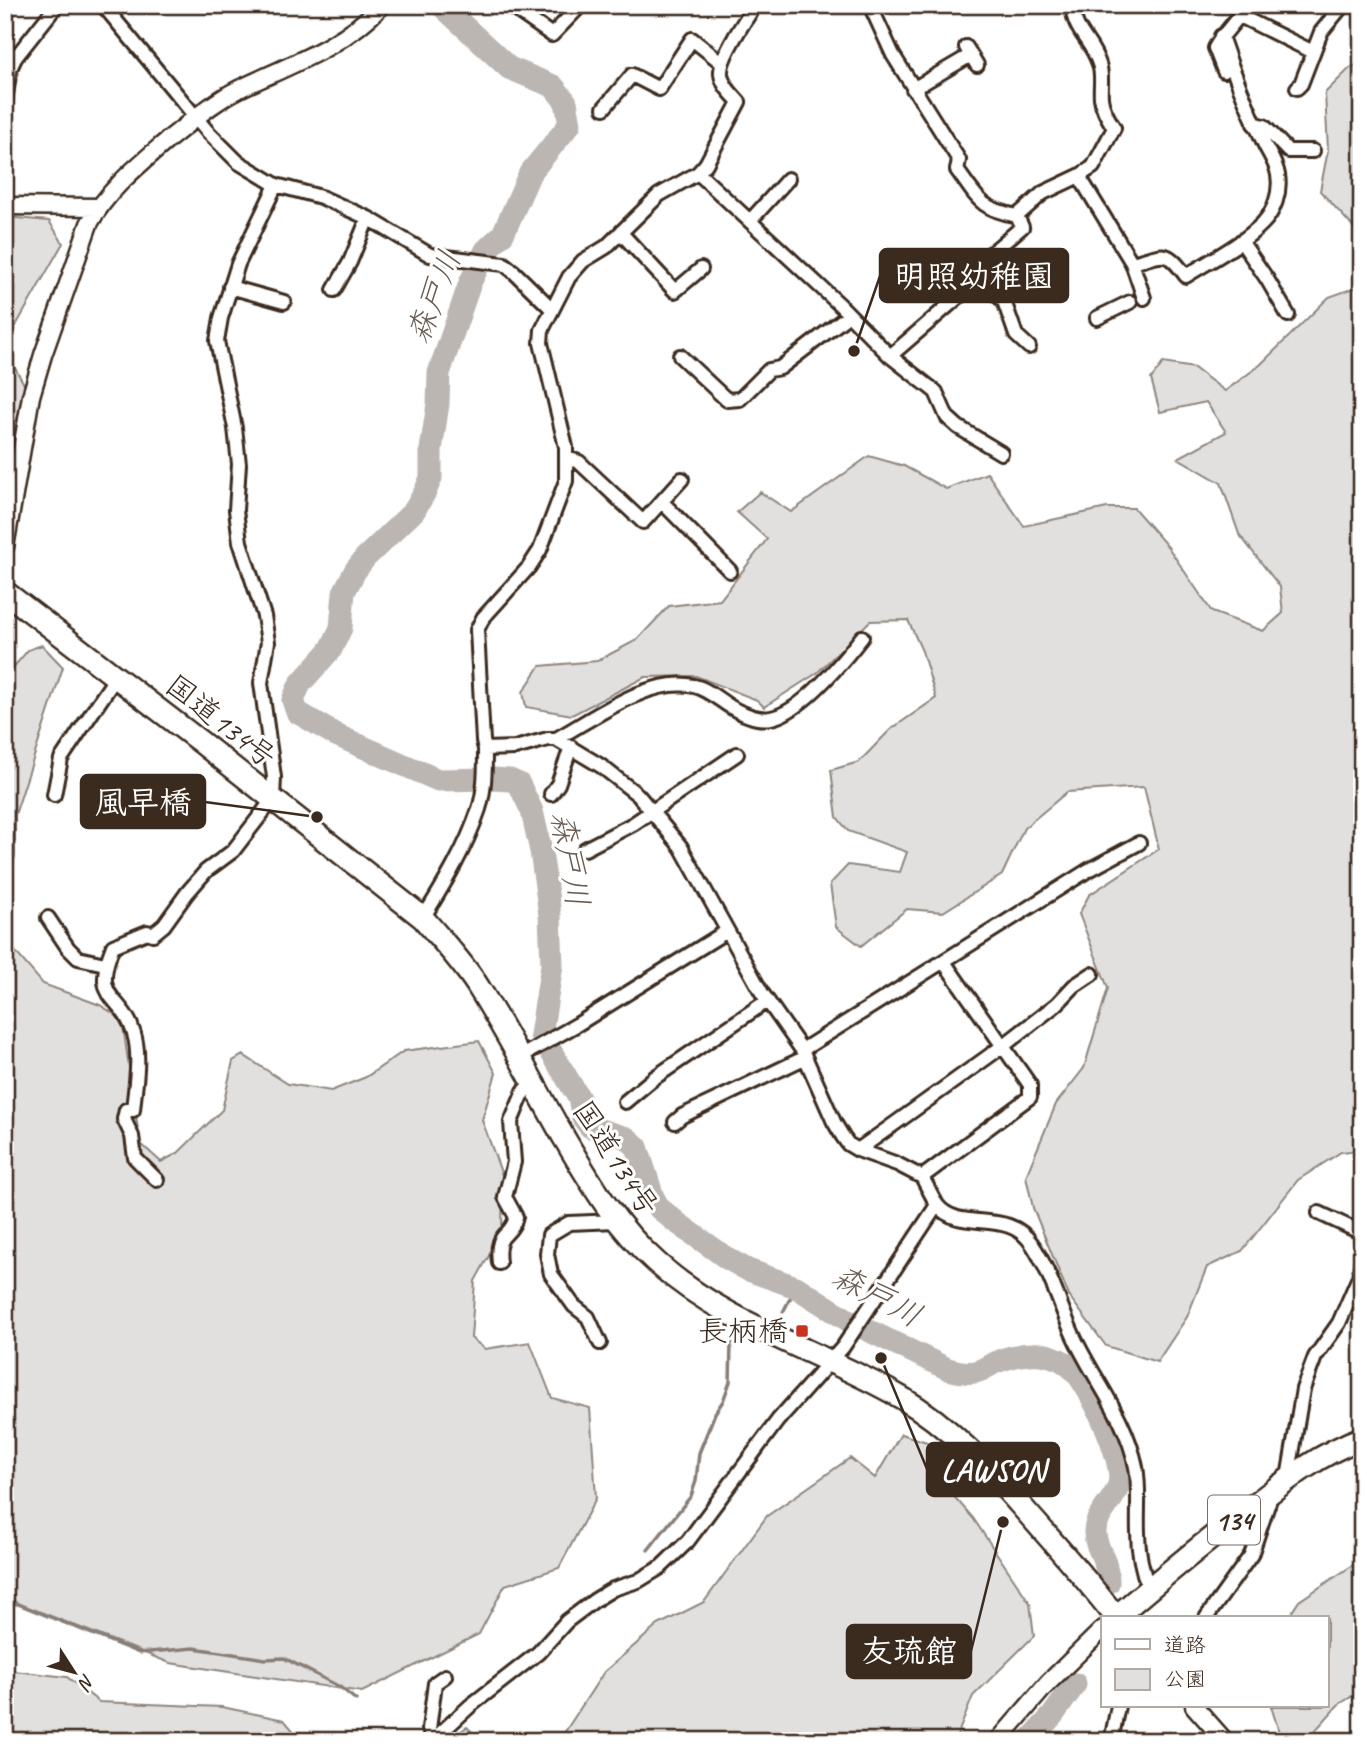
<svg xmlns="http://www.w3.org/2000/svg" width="1367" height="1746" font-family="Caveat,'Klee One',sans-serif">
<rect width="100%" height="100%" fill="#fff"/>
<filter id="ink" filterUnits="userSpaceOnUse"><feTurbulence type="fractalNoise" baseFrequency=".0143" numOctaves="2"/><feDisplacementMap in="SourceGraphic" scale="14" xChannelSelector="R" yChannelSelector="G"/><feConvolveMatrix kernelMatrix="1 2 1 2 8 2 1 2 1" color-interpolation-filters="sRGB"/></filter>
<g filter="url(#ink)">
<path fill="#e2e0de" stroke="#8e857e" stroke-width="2" d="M1362,63V242L1357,231L1320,191L1328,150L1325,93L1350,68Z
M5,217L49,221L63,243L5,345Z
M1362,275V1150L1341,1152L1298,1180L1242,1251L1207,1267L1187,1317L1157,1362L1106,1346L1069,1296L1033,1208L1026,1176L1056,1104L1084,1068L1108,988L1079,914L1089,895L1159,849L1144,787L1067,792L1024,828L1002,875L943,912L907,909L861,946L836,927L830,884L848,865L900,872L907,852L848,831L837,817L831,770L859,762L890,730L936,698L922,651L908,620L870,621L817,673L764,707L757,700L696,676L645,677L572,715L526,707L523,692L540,666L597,661L637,640L669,606L720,600L767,539L737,512L760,492L791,512L869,456L904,466L946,489L987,473L1024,526L1107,508H1134L1168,547L1212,612L1263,631L1283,613L1280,587L1239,534L1221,483L1178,458L1226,432L1206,402L1160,412L1151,379L1163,363L1194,368L1225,391L1260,365L1329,297L1357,287Z
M5,350L25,386L10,450L5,449Z
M42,645L63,667L15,815V855L7,899L6,941L43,984L100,1005L122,1019L140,1143L161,1162L178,1153L222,1110L233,1061L243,1055L288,1084L331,1091L366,1077L404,1051L479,1041L496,1073L482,1120L503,1178L502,1232L475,1281L471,1338L485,1349L530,1342L552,1398L590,1408L596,1498L559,1568L505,1585L479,1634L362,1692L170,1663L5,1598V677L28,650Z
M901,1434L953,1450L943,1484L973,1518L1030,1603L1034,1636L973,1696L955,1741H559L604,1672L658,1625L704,1602L767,1516L850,1458L875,1478Z
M1362,1559V1690L1338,1705L1306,1741H1297L1279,1732L1271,1706H1327V1618H1288L1299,1601Z
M5,1670L67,1677L99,1702L222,1707L284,1720L302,1741H5Z
M467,1727L481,1741H446Z"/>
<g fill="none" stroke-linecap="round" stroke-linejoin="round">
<path stroke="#887e77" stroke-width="3.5" d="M52,21L66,5
M783,1312L796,1287
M648,1550L691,1496L696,1481L699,1453L715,1413L723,1401L730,1382L731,1344L741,1332
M5,1603L18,1604L139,1653L194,1648L265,1659L284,1658L340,1687L356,1700"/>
<path stroke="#bcb6b3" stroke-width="23" d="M441,5L509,68L553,86L566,102L570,124L530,173L503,234L486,250L470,283L439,373L438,404L431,450V478L425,492L414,511L365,558L355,571L344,592L341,628L331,649L300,684L293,700L297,712L336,735L438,780L493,779L510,780L519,784L532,811L541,851L550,915L552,965L541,1035L579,1098L583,1118L590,1127L627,1138L637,1147L653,1197L659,1208L676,1222L728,1259L748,1270L796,1287L851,1322L948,1369C957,1371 966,1374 975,1372C982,1371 988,1366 994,1363C1010,1356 1024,1353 1041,1354C1054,1356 1065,1361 1074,1370C1091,1388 1125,1461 1119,1484C1115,1501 1096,1513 1095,1531C1094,1548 1109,1559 1108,1583
M1029,1741L1053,1715L1075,1684"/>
<g stroke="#3b2a1e" stroke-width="18">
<path id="street" d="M103,5L208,132L238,162L276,185L321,197L368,218L430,255L504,264L513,271L552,309
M509,5L552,35L581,5
M870,5L893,55L959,160L957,170C979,200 979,208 1017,216L1022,227L982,261L978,280
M1072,5C1074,33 1091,39 1099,64C1103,75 1100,86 1101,98C1102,109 1108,118 1114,128L1093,167L1079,176L1132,263L1144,298
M1240,16L1313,52
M966,47L977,65
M1224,71L1215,48C1223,32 1238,22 1245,5
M1297,88L1301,84L1321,32L1343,5
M913,89L971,55
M5,101L10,69L15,58L57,5
M604,108L632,75L659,89L692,39L722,63
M1254,124L1264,126L1288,151H1313
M698,173L840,305L890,356L936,392L947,417L958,427L1001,453
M1017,216L1043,193L1079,176
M750,221L788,179
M621,233L675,291L701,269
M1241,241L1267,279L1288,315
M1132,263C1164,255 1165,247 1186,276C1211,260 1241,245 1262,224C1274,212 1281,193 1278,175C1276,162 1268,153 1263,141C1247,107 1233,72 1221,36
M230,287L284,302
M334,290L350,262L368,218
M1097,318L1130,302
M680,356L727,400L740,399L769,370L780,368L849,315
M890,356L978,280L1004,301L1016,335L1029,347
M567,458L579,462L643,522L682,479
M662,502L730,571
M556,739C593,719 649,676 694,686C710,689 725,706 740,712C751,717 760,720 771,718C802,712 844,660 862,637
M485,749L483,741L477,630L483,618L529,567L540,550L566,481V447L541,343L542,330L569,277L583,261L606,247L659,195L698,173L706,164L739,102C732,94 722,85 721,74C719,58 746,19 755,5
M551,794L558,784L571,747
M54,795L61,759L116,677
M585,849L633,824L737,754
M48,918L68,948L78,958L105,964
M423,918C445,883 466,848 479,809C485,790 485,769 485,749L515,748L548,739H556L601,766L638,795L681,847L762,993L802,1050L834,1122L843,1137L848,1144L858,1150L897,1164L922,1177L937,1205L843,1347L778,1420L688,1541L661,1567L638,1581L613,1589L595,1600L567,1621L538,1653L470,1706L432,1741
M802,1050L1087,871L1139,843
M518,1058L578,1024L727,931
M625,1102L654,1078L767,1001
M675,1122L682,1116L804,1058
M858,1150L1003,1046L1057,1004L1074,986L1092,974
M922,1177L1030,1097V1085L944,962
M157,1180L135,1158L132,1136L124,1119L126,1110H133C135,1087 141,1057 134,1034C122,992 90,1003 113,946L147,932L153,934L164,925L187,893L206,871L233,851L273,799L274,777L261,683L268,642L264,616L240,542L236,510L239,464L235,428L217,341L221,318L238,264L276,185
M937,1205C960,1234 1008,1207 1032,1244C1051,1272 1060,1307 1074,1337C1095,1382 1126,1417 1136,1467C1140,1488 1137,1511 1138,1532C1138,1551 1142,1571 1149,1589
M1319,1213L1362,1233
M499,1263C495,1229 511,1239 516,1217L505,1197L514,1162L511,1122L524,1091L532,1081
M600,1343L588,1317L574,1306L551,1274L547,1254L549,1235L569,1223L616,1221
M1288,1478L1303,1389L1315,1357L1339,1323L1359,1277L1362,1260
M1206,1618L1251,1555L1272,1493
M436,1738L429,1729L435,1683L445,1676
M1111,1741L1118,1706"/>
</g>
<g stroke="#3b2a1e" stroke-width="21">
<path id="secondary" d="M5,206L98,207
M5,547L31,396L43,355L89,224C109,188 139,165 169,139C192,121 213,102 239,89C289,65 343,47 382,5
M1194,1706L1225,1741
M998,1741L1048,1683L1103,1629"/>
</g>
<g stroke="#3b2a1e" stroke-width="26">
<path id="highway" d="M5,592L202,743L423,918C442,941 463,962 479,988C509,1036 535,1087 563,1136C590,1182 616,1227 657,1263C727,1326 822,1351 902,1398C950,1426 987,1467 1023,1508C1055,1544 1086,1579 1116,1617C1159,1580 1203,1543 1249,1509C1285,1481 1319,1454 1362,1438"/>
</g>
<use href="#street" stroke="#fff" stroke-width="12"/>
<use href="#secondary" stroke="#fff" stroke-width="16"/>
<use href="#highway" stroke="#fff" stroke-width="21"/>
</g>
</g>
<rect fill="#c8321e" stroke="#fff" stroke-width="2.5" x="795" y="1324" width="14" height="14" rx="3.5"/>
<g text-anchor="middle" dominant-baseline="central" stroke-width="6" stroke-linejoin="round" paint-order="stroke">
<rect fill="#fff" stroke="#766a62" stroke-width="2" x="1208" y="1495.5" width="52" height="49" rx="5"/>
<g font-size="28" font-weight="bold" fill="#3b2a1e">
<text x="1234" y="1520">134</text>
</g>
<g font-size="30" fill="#3b2a1e" stroke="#fff">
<text transform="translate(221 721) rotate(38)">国道134号</text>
<text transform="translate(616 1158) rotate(57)">国道134号</text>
</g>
<g font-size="30" fill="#3b2a1e" stroke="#fff" text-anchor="end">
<text x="788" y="1331">長柄橋</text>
</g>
<g font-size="32" font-style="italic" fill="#685b52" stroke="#fff">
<text transform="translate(434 297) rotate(-69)">森戸川</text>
<text transform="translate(570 859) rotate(80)">森戸川</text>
<text transform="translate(877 1296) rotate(28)">森戸川</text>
</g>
</g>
<path fill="none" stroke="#3b2a1e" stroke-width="2.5" d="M854 351L880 276M317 817L205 802M881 1358L927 1469M1003 1522L971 1651"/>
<g fill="#3b2a1e" stroke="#fff" stroke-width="2.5">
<circle cx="854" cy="351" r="7"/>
<circle cx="317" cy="817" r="7"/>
<circle cx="881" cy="1358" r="7"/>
<circle cx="1003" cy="1522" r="7"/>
</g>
<g fill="#3b2a1e" stroke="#3b2a1e" stroke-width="2.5">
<rect x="880" y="249" width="188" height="53" rx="7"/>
<rect x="81" y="775" width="124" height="53" rx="7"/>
<rect x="927" y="1443" width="132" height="53" rx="7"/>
<rect x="847" y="1625" width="124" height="53" rx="7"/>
</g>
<g font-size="32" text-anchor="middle" font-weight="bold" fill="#fff">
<text x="974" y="287">明照幼稚園</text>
<text x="143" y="813">風早橋</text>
<text x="993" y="1481">LAWSON</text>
<text x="909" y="1662">友琉館</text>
</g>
<rect width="1367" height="1746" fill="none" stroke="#fff" stroke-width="28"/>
<rect x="14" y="14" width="1339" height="1718" fill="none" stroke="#3b2a1e" stroke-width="2.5" filter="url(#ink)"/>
<rect x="1101" y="1616" width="228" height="91" fill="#ffffff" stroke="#b1aaa5" stroke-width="2"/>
<rect x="1115" y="1639" width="35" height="10" fill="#ffffff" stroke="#b1aaa5" stroke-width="2"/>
<text x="1164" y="1652" font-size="21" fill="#3b2a1e">道路</text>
<rect x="1115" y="1669" width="35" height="21" fill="#e2e0de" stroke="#b1aaa5" stroke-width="2"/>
<text x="1164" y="1686" font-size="21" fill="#3b2a1e">公園</text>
<g transform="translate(74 1672) rotate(126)" stroke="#ffffff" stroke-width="5" paint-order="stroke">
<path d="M0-5L12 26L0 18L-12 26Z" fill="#3b2a1e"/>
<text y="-10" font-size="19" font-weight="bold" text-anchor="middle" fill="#3b2a1e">N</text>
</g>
</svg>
